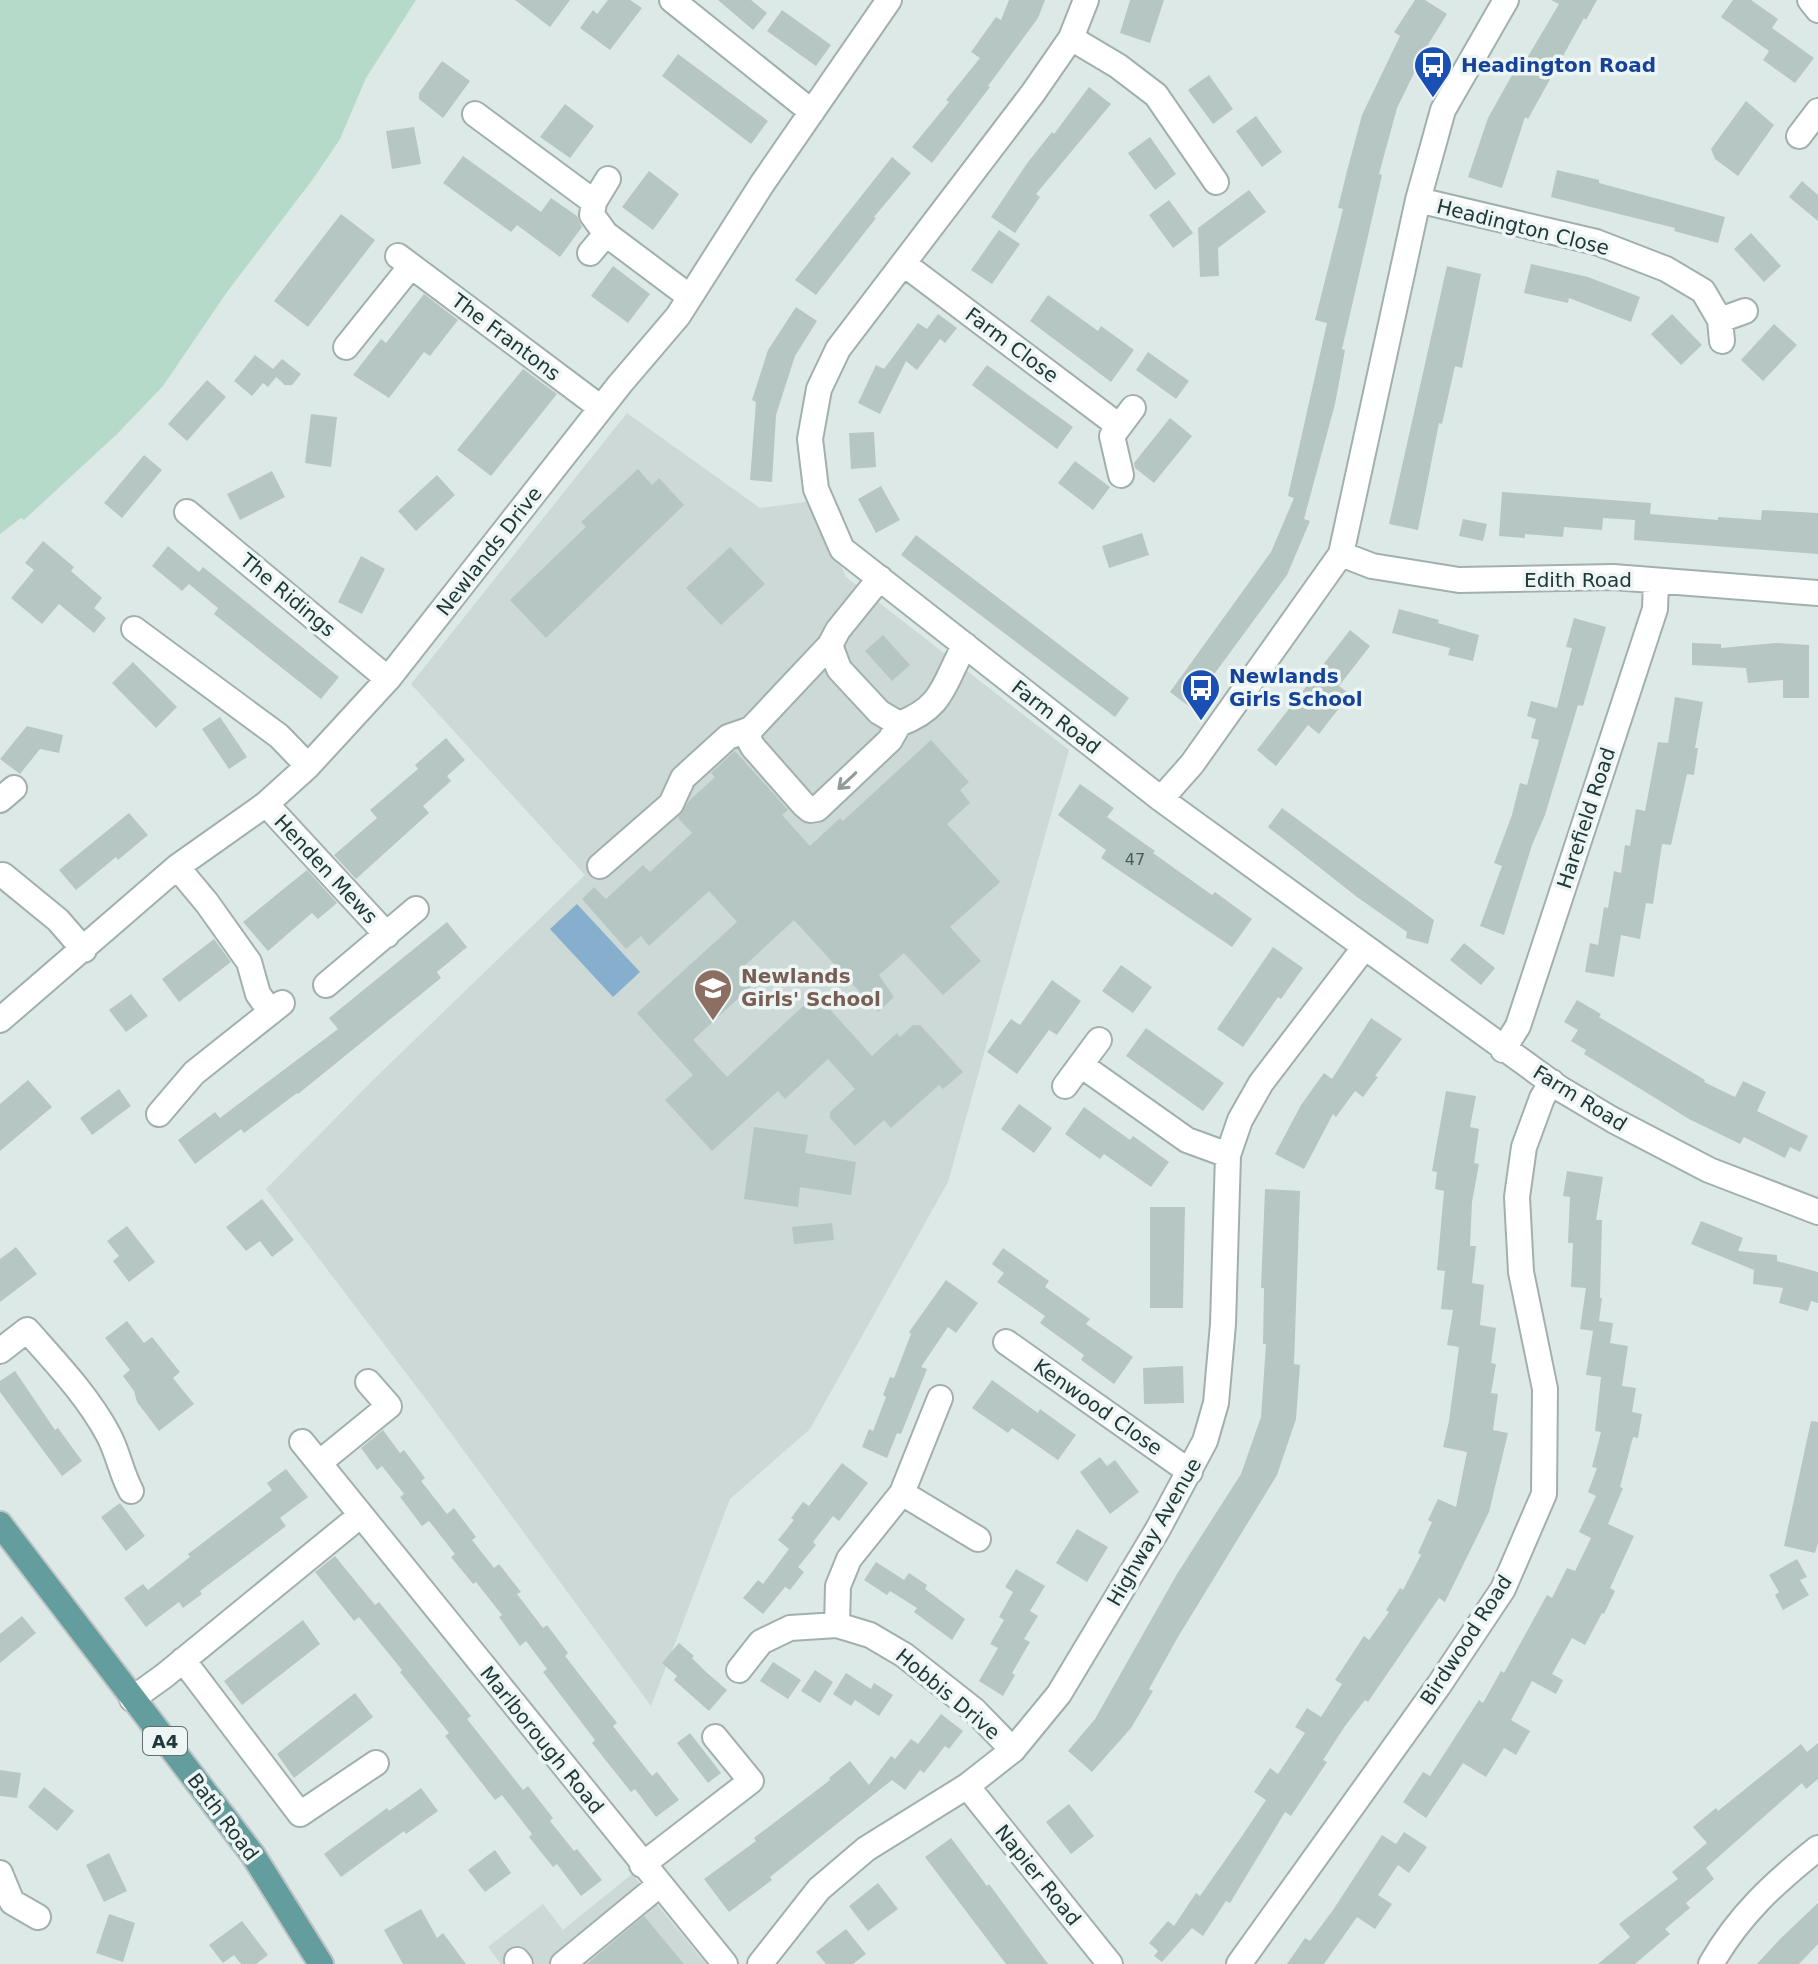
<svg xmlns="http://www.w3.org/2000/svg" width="1818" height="1964" font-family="'DejaVu Sans',sans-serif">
<rect width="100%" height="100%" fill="#dde9e7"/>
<path fill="#ccd9d6" d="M627,413L760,508L813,501L846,577L1069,750L948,1182L810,1429L730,1499L651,1706L428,1402L266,1189L371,1082L585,875L411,684Z
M632,1874L706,1964H501L488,1947L543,1904L563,1930Z"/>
<path fill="#b6dac9" d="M0,0H416L366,78L340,139L313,179L227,292L163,386L117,434L24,520L21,518L0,534Z"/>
<path fill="#86afce" d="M577,904L640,972L613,997L550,929Z"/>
<path fill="#b6c6c3" d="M515,0H570L550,27Z
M608,0H630L642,8L610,50L580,28L593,10L597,14Z
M718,0H751L767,13L753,30Z
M1009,0H1045L1038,18L988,86L990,87L932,163L912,147L949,102L946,100L980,58L971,52L996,17L1001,20Z
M1130,0H1164L1150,43L1120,33Z
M1415,0H1425L1447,14L1416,64L1418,65L1397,108L1379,174L1382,175L1342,349L1345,350L1335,404L1304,519L1310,521L1287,575L1190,707L1170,692L1271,552L1294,498L1288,496L1327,323L1315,320L1343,209L1338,208L1347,171L1362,115L1400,36L1394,32Z
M1551,0H1597L1586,20L1584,18L1528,119L1525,117L1502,188L1468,177L1488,118L1516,68L1520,70L1559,4Z
M1733,0H1751L1778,19L1772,28L1814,58L1795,83L1763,60L1769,51L1721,17Z
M782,10L831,45L816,66L767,31Z
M678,54L768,121L751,144L662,76Z
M442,61L470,81L443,118L419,99V93Z
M1209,75L1233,109L1213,124L1188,90Z
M1089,87L1111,104L1036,194L1040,197L1015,233L991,217L1028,162L1052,132L1054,134Z
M1746,101L1774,125L1738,176L1715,159L1711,149Z
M565,104L594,126L570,158L540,137Z
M1256,116L1282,152L1262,167L1236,131Z
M414,127L421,164L392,169L386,131Z
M1150,137L1176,174L1155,190L1128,153Z
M463,156L541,212L551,198L577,216L582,227L560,257L517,225L511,232L443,183Z
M892,157L911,173L874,217L876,218L816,295L795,280Z
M1557,170L1599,180V183L1725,217L1718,243L1674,231L1675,228L1551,197Z
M649,171L679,194L653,230L622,207Z
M1802,181L1818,195V221L1789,197Z
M1249,190L1266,212L1218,248L1219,276L1200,277L1198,228Z
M1169,200L1193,233L1173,248L1149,215Z
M341,214L375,240L308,327L274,301Z
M999,230L1020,244L992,284L971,270Z
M1751,233L1781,266L1764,282L1734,249Z
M1531,264L1588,277L1640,297L1631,322L1569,298L1568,303L1524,293Z
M613,266L650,294L628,323L591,296Z
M1447,266L1481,274L1462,368L1455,366L1442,424L1439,423L1418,530L1389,524Z
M424,294L458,320L430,356L424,352L389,398L353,375L381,339L386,343Z
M1048,295L1098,331L1101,326L1134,350L1111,382L1030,321Z
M796,307L817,321L795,356L776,415L772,482L750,480L756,402L752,400L768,350Z
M938,314L957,328L945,343L940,339L917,370L906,361L880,414L858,403L876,365L884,369L918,323L927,329Z
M1672,314L1702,345L1681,365L1651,334Z
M1774,324L1797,345L1763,381L1741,360Z
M1148,352L1189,381L1176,399L1136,370Z
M255,355L273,369L282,359L301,374L292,385H285L276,377L268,387L263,383L252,396L234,381Z
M987,365L1073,427L1057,449L972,385Z
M523,369L557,394L491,476L457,450Z
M207,380L226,397L187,441L168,424Z
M311,414L337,417L331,467L305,463Z
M1170,418L1192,436L1154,483L1135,468L1134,463Z
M874,432L876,467L851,469L849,433Z
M144,455L162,470L122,518L104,503Z
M1075,461L1110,487L1093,510L1058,483Z
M638,469L652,485L659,478L684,505L546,638L510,600L586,527L581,522Z
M272,471L285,497L240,520L227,494Z
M437,475L455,495L416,531L398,511Z
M881,486L900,520L876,533L858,499Z
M1502,492L1651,503L1650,514L1718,520V517L1761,520L1762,510L1818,513V554L1634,540L1635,520L1603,518L1602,530L1564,527L1563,537L1525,534V538L1499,536Z
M1463,519L1487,524L1483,541L1459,536Z
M1142,533L1149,555L1109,568L1102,546Z
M916,535L1129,698L1115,717L901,555Z
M43,541L74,567L71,571L102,598L94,608L106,618L94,633L59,604L42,624L11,598L34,570L25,563Z
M168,546L199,572L203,567L339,677L321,699L214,614L218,608L189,584L182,591L152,566Z
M730,547L765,584L721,625L686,588Z
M361,556L385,569L362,614L338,602Z
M1399,609L1439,620L1438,623L1479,635L1473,661L1448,655L1450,648L1392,633Z
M1574,618L1606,627L1583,706L1578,705L1545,815L1532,845L1504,935L1480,926L1502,866L1494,863L1512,815L1520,783L1527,785L1539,740L1531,738L1536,719L1527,716L1531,701L1557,708L1572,648L1566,647Z
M1350,630L1370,646L1339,686L1350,694L1319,734L1308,725L1276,766L1257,750Z
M883,635L910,665L892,681L865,651Z
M1692,643L1721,644V648L1776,643L1809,645V698H1783V680L1748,683L1746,668L1692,665Z
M133,662L177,707L156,728L112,683Z
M1675,697L1703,702L1695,748H1698L1694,775L1687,774L1671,845L1662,844L1653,904L1646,903L1640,939L1621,935L1614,977L1585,972L1590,943L1598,945L1604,907L1608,908L1614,871L1621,873L1625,845L1630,846L1636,809L1645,811L1658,742L1668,743Z
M220,717L247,757L229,769L202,729Z
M27,726L63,735L59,753L40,749L20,774L0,759Z
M446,738L465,760L447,776L451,781L423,806L429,813L356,879L334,855L377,818L370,810L418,769L415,765Z
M931,740L969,782L960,790L970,803L947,824L1000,882L950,927L981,961L943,995L904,953L879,975L894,997L878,1012L794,920L741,969L754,984L693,1040L727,1077L816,994L872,1056L897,1033L900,1037L913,1025H920L963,1072L943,1089L939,1085L891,1128L884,1120L855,1146L830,1118V1112L855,1089L828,1059L785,1099L778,1091L712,1151L665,1100L693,1075L637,1013L737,922L709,891L649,946L641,936L626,949L582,899L594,887L606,899L643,865L650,872L692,833L678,818L689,801L715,777L711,773L735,751L788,810L782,815L810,846L840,818L843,821Z
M1080,784L1114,808L1107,817L1155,851L1153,853L1212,895L1215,892L1252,919L1232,947L1101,858L1106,850L1058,815Z
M1282,808L1434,920L1428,944L1406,938L1407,932L1357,897L1268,827Z
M129,813L148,835L118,860L116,857L76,890L59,870Z
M307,870L337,903L318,919L312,913L268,951L243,922Z
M447,922L467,947L437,972L441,978L298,1094L297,1093L244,1133L241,1129L195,1164L178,1140L215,1112L220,1118L338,1029L329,1018Z
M214,939L231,962L179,1002L162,979Z
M1464,943L1495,968L1481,985L1450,960Z
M1273,947L1303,968L1281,999L1278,997L1243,1047L1217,1029Z
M1121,965L1152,987L1133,1013L1102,991Z
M1052,980L1081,1001L1057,1035L1049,1030L1017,1074L987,1052L1011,1019L1020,1025Z
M131,994L148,1016L126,1032L109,1010Z
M1577,1000L1601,1014L1599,1017L1705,1080L1704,1082L1735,1097L1743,1081L1766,1092L1757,1111L1808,1136L1800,1152L1790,1147L1785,1158L1744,1137L1740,1144L1689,1119L1584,1054L1586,1050L1571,1041L1578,1030L1564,1022Z
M1371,1018L1402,1039L1375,1076L1378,1077L1363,1097L1355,1091L1336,1117L1333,1114L1304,1169L1275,1154L1301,1105L1324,1073L1332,1079Z
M1146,1028L1224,1083L1203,1111L1126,1056Z
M28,1080L52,1107L0,1151V1104Z
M119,1089L131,1106L92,1135L80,1118Z
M1446,1091L1476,1096L1470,1127L1479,1129L1474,1163L1479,1164L1472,1202L1470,1246H1476L1472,1283L1484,1285L1480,1325L1496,1328L1491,1363L1496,1364L1491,1393L1498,1394L1493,1430L1508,1433L1489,1512L1445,1602L1439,1598L1368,1702L1365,1700L1345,1726L1323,1760L1327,1762L1291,1816L1285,1812L1230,1903L1226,1901L1203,1936L1192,1928L1162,1962L1154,1956L1158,1951L1149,1943L1168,1921L1174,1926L1196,1893L1200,1896L1242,1836L1266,1800L1254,1792L1270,1768L1278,1774L1305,1733L1295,1727L1307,1708L1321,1717L1342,1684L1335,1680L1364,1636L1369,1640L1389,1612L1386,1610L1400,1588L1403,1590L1421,1555L1418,1553L1432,1522L1428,1520L1438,1499L1456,1507L1467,1452L1443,1447L1449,1421L1459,1347L1447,1345L1453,1310L1441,1309L1445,1271L1437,1270L1444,1191L1435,1189L1437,1172L1432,1171Z
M1019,1104L1052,1128L1034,1153L1001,1129Z
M1084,1107L1130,1140L1133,1136L1169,1162L1151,1187L1104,1154L1100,1159L1065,1134Z
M754,1127L808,1135L805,1153L856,1162L851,1195L800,1187L798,1207L744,1199Z
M1567,1171L1603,1177L1596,1220H1602L1600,1298H1602L1599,1321L1613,1323L1610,1343L1628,1346L1622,1386L1636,1388L1632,1412L1642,1414L1638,1438L1633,1437L1620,1487L1623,1488L1608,1524L1634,1536L1610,1588L1615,1591L1604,1614L1602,1613L1585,1645L1572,1638L1552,1674L1563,1680L1556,1694L1532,1681L1511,1720L1530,1731L1516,1755L1504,1748L1486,1777L1463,1763L1426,1818L1403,1802L1423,1772L1430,1776L1479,1700L1483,1703L1501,1671L1504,1673L1547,1595L1552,1598L1567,1568L1575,1571L1591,1538L1579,1532L1596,1496L1588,1492L1597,1468L1592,1467L1601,1432L1595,1431L1601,1377L1586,1375L1593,1331L1580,1329L1586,1288L1571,1287L1573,1243H1568L1570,1197L1563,1196Z
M1265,1189L1300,1191L1294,1364L1300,1365L1296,1419L1277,1475L1178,1637L1149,1689L1153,1691L1131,1728L1092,1772L1068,1751L1095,1719L1177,1574L1241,1474L1261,1417L1266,1344H1263L1264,1288H1261Z
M262,1199L294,1240L272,1257L260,1241L246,1251L226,1227Z
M1150,1207H1185L1183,1308H1150Z
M1701,1221L1743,1238L1738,1251L1777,1255V1261L1818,1272V1303L1811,1301L1808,1311L1779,1303L1783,1288L1753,1284L1754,1270L1691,1244Z
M832,1223L834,1240L794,1244L792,1227Z
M127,1226L155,1262L129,1282L113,1261L119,1256L107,1241Z
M16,1247L37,1274L0,1302V1259Z
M1003,1248L1049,1281L1045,1287L1090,1319L1086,1324L1133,1357L1114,1384L1081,1360L1084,1355L1040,1323L1045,1316L997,1282L1004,1273L992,1264Z
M946,1280L978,1303L956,1333L948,1327L921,1367L927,1369L901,1434L897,1433L887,1458L862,1447L869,1429L873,1431L886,1397L883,1395L890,1377L894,1378L911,1334L909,1332Z
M127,1321L144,1343L152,1337L180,1372L173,1378L194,1404L159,1431L137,1402L134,1391L123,1376L130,1370L105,1338Z
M1183,1366L1184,1403L1144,1404L1143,1368Z
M15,1371L55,1430L58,1428L82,1461L62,1476L0,1392V1381Z
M992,1380L1038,1413L1040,1409L1076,1435L1058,1460L1012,1428L1008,1433L972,1408Z
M1811,1421L1818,1422V1543L1815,1553L1784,1546Z
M383,1430L400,1453L404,1450L425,1478L421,1481L447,1514L454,1508L476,1537L472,1540L494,1568L499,1564L521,1592L517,1594L543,1628L547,1625L568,1653L565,1656L617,1723L613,1726L652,1776L657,1772L679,1800L656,1817L635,1789L631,1792L592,1743L595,1740L543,1672L547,1669L526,1641L520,1646L499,1617L502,1615L476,1582L473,1584L451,1557L455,1554L429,1521L422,1526L400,1497L404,1494L382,1466L377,1470L361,1448Z
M1100,1457L1107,1466L1115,1460L1139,1492L1110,1514L1080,1472Z
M842,1463L868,1483L839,1521L833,1516L813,1542L816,1545L798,1567L804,1572L790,1590L785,1587L763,1614L743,1598L758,1580L763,1584L789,1549L778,1540L794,1520L791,1518L803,1502L809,1506Z
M286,1469L308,1497L280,1518L286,1526L200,1591L202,1594L183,1608L179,1602L146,1627L124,1598L143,1584L148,1590L190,1557L188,1554L272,1490L267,1483Z
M120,1503L145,1536L126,1551L101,1517Z
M1077,1529L1108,1547L1087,1582L1056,1563Z
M335,1556L375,1605L379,1602L422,1655L471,1716L467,1719L523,1790L528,1786L553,1818L550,1821L574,1851L577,1849L602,1880L581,1896L557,1864L553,1867L529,1837L532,1834L502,1795L495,1800L445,1736L449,1733L400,1672L402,1670L359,1617L354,1621L315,1572Z
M1797,1559L1807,1577L1800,1580L1809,1595L1783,1610L1775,1595L1779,1592L1769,1575Z
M876,1562L904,1580L909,1573L927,1585L925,1589L965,1619L952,1640L914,1612L917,1608L890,1591L887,1595L864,1580Z
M1016,1569L1045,1586L1030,1611L1038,1616L1024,1639L1030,1642L1012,1673L1015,1675L1003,1696L979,1681L998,1648L990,1644L1004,1620L999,1617L1013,1592L1005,1587Z
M22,1616L36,1633L0,1663V1634Z
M303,1620L320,1644L242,1705L224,1681Z
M679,1643L694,1656L692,1658L706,1672L727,1690L709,1711L674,1680L677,1676L662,1663Z
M773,1662L801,1680L788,1699L760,1681Z
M815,1670L833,1682L820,1703L801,1691Z
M846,1673L871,1689L874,1683L893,1695L879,1716L855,1700L851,1706L833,1694Z
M355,1693L373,1717L294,1778L277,1754Z
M941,1714L963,1731L949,1749L945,1746L924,1773L920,1770L905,1790L892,1780L770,1877L772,1880L729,1912L704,1879L756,1841L754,1838L830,1780L829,1778L850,1761L869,1785L891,1756L895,1759L911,1739L918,1744Z
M690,1733L721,1773L708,1783L677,1743Z
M1818,1743V1779L1806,1789L1802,1783L1706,1868L1714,1879L1686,1903L1690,1908L1665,1929L1670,1934L1635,1964H1598L1630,1937L1619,1924L1678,1879L1672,1872L1707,1843L1693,1827L1716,1808L1718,1811L1801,1744L1807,1752Z
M0,1770L21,1773L17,1798L0,1796Z
M44,1787L74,1811L57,1831L28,1807Z
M421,1788L438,1811L406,1834L404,1831L341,1877L324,1854L387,1808L389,1811Z
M1069,1804L1094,1836L1071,1854L1046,1822Z
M1404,1832L1427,1847L1409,1873L1398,1865L1378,1895L1392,1904L1375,1929L1357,1917L1324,1964H1287L1305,1938L1310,1941L1333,1910L1382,1835L1396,1844Z
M951,1838L987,1886L989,1884L1048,1964H1006L925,1857Z
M495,1850L511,1873L485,1892L468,1870Z
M109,1853L127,1891L104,1902L86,1865Z
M878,1883L898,1909L868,1931L849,1906Z
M1818,1903V1944L1799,1964H1757L1780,1939Z
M421,1909L437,1938L443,1933L466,1964H403L384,1930Z
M109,1914L135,1923L123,1962L96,1953Z
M644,1916L684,1964H587Z
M242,1921L268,1955L256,1964H241L234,1955L223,1963L209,1945Z
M846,1929L866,1954L853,1964H826L816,1952Z"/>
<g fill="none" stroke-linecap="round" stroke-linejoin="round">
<g stroke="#a1b0af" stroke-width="28">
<path id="minor" d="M672,0L812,112
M1086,0L1071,38L1033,93L838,349L819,389L810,439L816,489L842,549L1161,799L1559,1088L1613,1120L1709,1170L1818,1212
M1810,0L1818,10
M1071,38L1118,66L1156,95L1216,182
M475,114L594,202
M1799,136L1818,111
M608,179L594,202L592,215L606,234L690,297
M1418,200L1596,242L1666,269L1703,291L1720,320L1722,341
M590,253L606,234
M398,256L601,408
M904,264L1119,426
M1720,320L1745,311
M346,347L411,266
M1121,475L1112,436L1133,408
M187,512L388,679
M1341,554L1372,566L1459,580L1613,577L1818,593
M880,578L838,630L830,645L839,669L879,712L899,724C945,707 943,683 965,645
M134,629L279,736L308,766
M830,645L751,729L748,738L753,747L804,805L810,810L817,809L890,740L899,724
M1161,799L1192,764L1341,554L1418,200L1443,110L1506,0
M0,800L14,788
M266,804L387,935
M600,866L671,804L683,778L728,737L751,729
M177,867L207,903L249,962L258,994L271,1012
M0,876L3,875L58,920L84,950
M326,985L416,909
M0,1020L177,867L266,804L308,766L388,679L620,384L678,316L762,184L889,0
M1503,1050L1518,1026L1655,609L1656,581
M1081,1065L1187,1140L1228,1155
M1065,1086L1099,1040
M159,1114L194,1073L282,1003
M1006,1342L1190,1472
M0,1351L27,1330C56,1363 87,1395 108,1434C118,1452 121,1473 131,1491
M302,1442L725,1964
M319,1463L389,1406L368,1382
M902,1493L978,1539
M837,1625L838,1586L849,1559L902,1493L940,1398
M183,1660L300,1814L376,1763
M739,1670L761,1642L790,1628L837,1625L870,1635L904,1655L974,1710L1013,1750
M132,1699L164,1676L361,1515
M967,1786L1110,1964
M642,1865L751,1781L715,1737
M0,1873L12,1902L38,1917
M517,1960L520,1964
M563,1964L659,1885
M760,1964L819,1889L866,1849L967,1786L1013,1750L1059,1694L1158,1529L1205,1441L1216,1403L1223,1324L1228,1155L1240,1120L1261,1083L1364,948
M1239,1964L1439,1685L1503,1589L1544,1494L1545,1389L1521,1272L1517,1197L1524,1147L1542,1098L1552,1082
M1711,1964C1739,1915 1774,1883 1818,1848"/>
</g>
<g stroke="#bcc3c3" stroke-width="28">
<path id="major" d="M0,1524L253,1855L321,1964"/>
</g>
<use href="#minor" stroke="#fff" stroke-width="24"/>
<use href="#major" stroke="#639d9e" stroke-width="24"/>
</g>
<defs><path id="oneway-shaft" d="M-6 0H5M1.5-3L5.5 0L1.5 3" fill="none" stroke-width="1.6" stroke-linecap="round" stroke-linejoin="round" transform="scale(2)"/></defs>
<use stroke="#909c9c" href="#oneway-shaft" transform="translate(847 781) rotate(137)"/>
<defs>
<g id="bus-pin" transform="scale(2)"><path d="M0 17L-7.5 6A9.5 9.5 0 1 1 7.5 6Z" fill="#1a4fb4" stroke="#edf6f4"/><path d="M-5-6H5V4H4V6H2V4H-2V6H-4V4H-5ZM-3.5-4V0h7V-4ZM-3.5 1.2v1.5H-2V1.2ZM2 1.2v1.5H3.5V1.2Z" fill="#fff"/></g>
<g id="school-pin" transform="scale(2)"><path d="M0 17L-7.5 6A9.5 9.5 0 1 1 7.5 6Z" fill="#8d6e63" stroke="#edf6f4"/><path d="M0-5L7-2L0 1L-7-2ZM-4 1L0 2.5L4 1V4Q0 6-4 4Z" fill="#fff"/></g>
</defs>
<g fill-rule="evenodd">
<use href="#bus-pin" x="1433" y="65"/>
<use href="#bus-pin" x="1201" y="688"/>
<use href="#school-pin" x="713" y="988"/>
</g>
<g text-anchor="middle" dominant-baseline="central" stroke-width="7" stroke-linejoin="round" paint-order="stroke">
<g font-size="16" fill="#465c5b">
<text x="1135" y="859">47</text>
</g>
<rect fill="#edf6f4" stroke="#5e7170" stroke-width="2" x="143" y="1727" width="44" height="28" rx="6"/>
<g font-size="18" font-weight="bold" fill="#203838">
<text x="165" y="1741">A4</text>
</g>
<g font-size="20" font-weight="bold" fill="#164399" stroke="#edf6f4" text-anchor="start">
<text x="1461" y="65">Headington Road</text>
<text x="1229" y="676">Newlands<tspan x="1229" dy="23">Girls School</tspan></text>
</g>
<g font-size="20" fill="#203838" stroke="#edf6f4">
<text transform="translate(1523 227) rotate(14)">Headington Close</text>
<text transform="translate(506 337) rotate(37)">The Frantons</text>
<text transform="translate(1012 345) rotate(37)">Farm Close</text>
<text transform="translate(489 551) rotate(-52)">Newlands Drive</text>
<text x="1578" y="580">Edith Road</text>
<text transform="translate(288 595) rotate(40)">The Ridings</text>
<text transform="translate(1056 717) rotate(38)">Farm Road</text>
<text transform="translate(1586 818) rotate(-72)">Harefield Road</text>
<text transform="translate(326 869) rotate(47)">Henden Mews</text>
<text transform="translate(1580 1098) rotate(32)">Farm Road</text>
<text transform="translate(1098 1407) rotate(35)">Kenwood Close</text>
<text transform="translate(1154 1532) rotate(-60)">Highway Avenue</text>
<text transform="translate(1466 1640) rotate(-57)">Birdwood Road</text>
<text transform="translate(948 1694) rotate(40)">Hobbis Drive</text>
<text transform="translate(542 1740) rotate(51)">Marlborough Road</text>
<text transform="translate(223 1817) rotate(53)">Bath Road</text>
<text transform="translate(1038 1875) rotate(51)">Napier Road</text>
</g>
<g font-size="20" font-weight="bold" fill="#785e54" stroke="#edf6f4" text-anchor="start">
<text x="741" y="976">Newlands<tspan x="741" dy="23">Girls' School</tspan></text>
</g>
</g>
</svg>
